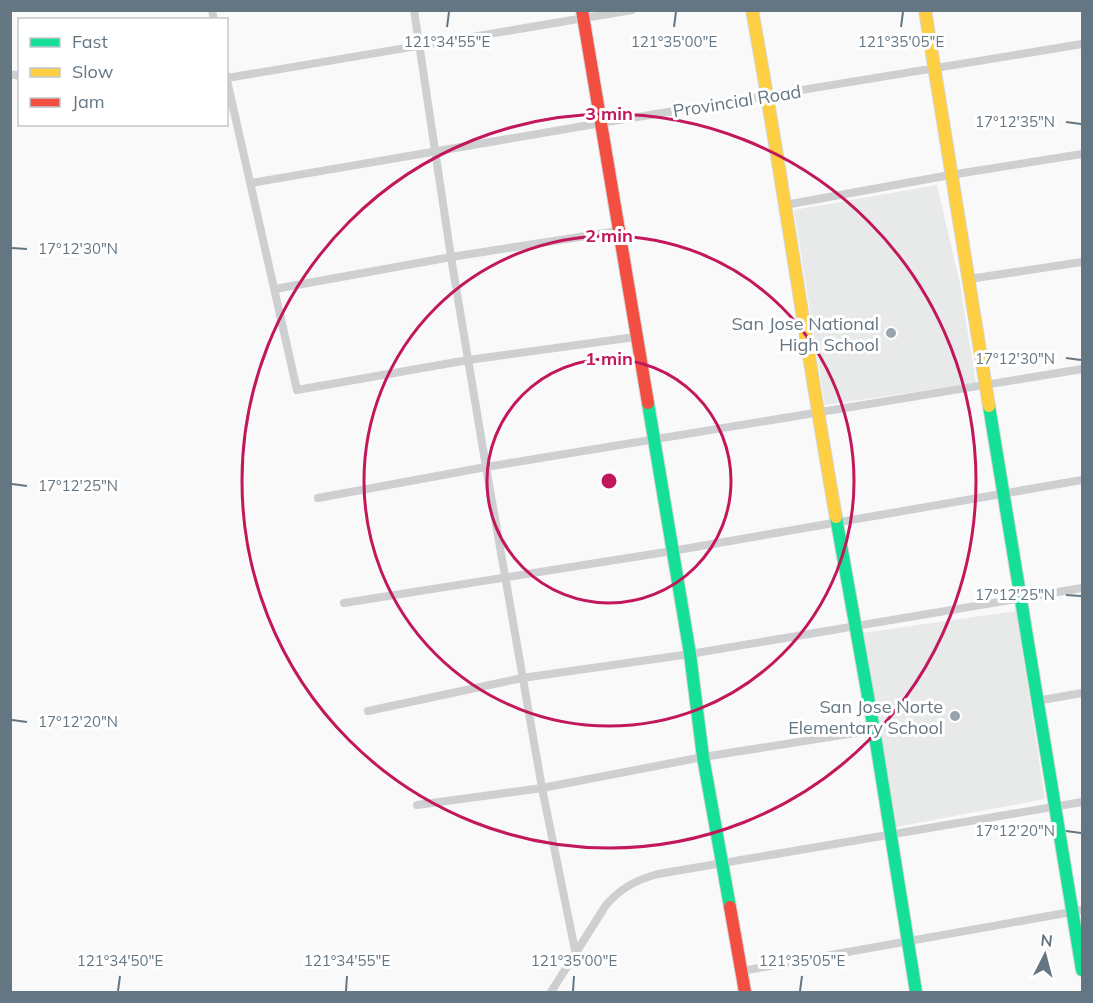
<svg xmlns="http://www.w3.org/2000/svg" width="1093" height="1003" font-family="Mulish,sans-serif">
<rect width="100%" height="100%" fill="#f9f9f9"/>
<path fill="#e8e9e9" d="M937,185L960,284L976,383L825,405L794,210Z
M1016,611L1045,799L896,827L863,633Z"/>
<g fill="none" stroke-linecap="round" stroke-linejoin="round">
<g stroke="#d5d6d7" stroke-width="14">
<path id="fast" d="M648,403L690,654L703,757L730,907
M989,406L1082,970
M836,517L874,730L916,992"/>
</g>
<g stroke="#d5d6d7" stroke-width="14">
<path id="slow" d="M752,10C783,179 806,349 836,517
M925,10L989,406"/>
</g>
<g stroke="#d5d6d7" stroke-width="14">
<path id="jam" d="M582,10L648,403
M730,907L745,992"/>
</g>
<path stroke="#cecfd0" stroke-width="8" d="M212,10L214,20
M414,10L451,257L486,467L542,788L576,955
M10,74L20,76
M226,76L297,390L468,360L635,337
M227,78L632,10
M251,183L601,123L1082,44
M785,205L950,175L1082,154
M969,279L1082,262
M275,289L451,257L618,231
M318,498L486,467L1082,369
M344,603L672,551L1082,480
M1036,701L1082,693
M368,711L522,678L690,654L1082,588
M417,805L542,788L703,757L874,730
M742,971L1082,910
M551,992L606,905C621,888 636,880 658,874L1082,802"/>
<use href="#fast" stroke="#16e098" stroke-width="12"/>
<use href="#slow" stroke="#ffcf43" stroke-width="12"/>
<use href="#jam" stroke="#f24e42" stroke-width="12"/>
</g>
<path fill="none" stroke="#657683" stroke-width="2" d="M447,27L449,12M674,27L676,12M901,27L903,12M1066,122L1081,124M12,248L27,249M1066,358L1081,360M12,484L27,486M1066,595L1081,596M12,720L27,722M1066,831L1081,833M118,991L120,976M346,991L347,976M573,991L574,976M800,991L802,976"/>
<g fill="none" stroke="#c2185b" stroke-width="3">
<circle cx="609" cy="481" r="122"/>
<circle cx="609" cy="481" r="245"/>
<circle cx="609" cy="481" r="367"/>
</g>
<g fill="#99a4ac" stroke="#fff" stroke-width="2">
<circle cx="891" cy="333" r="6"/>
<circle cx="955" cy="716" r="6"/>
</g>
<g text-anchor="middle" dominant-baseline="central" stroke-width="6" stroke-linejoin="round" paint-order="stroke">
<g font-size="18" fill="#657683" stroke="#fff">
<text transform="translate(737 101) rotate(-9)">Provincial Road</text>
</g>
<g font-size="18" fill="#657683" stroke="#fff" text-anchor="end">
<text x="879" y="323">San Jose National<tspan x="879" dy="21">High School</tspan></text>
<text x="943" y="706">San Jose Norte<tspan x="943" dy="21">Elementary School</tspan></text>
</g>
</g>
<g font-size="15" text-anchor="middle" fill="#657683" stroke="#fff" stroke-width="6" stroke-linejoin="round" paint-order="stroke">
<text x="447" y="47">121°34'55"E</text>
<text x="674" y="47">121°35'00"E</text>
<text x="901" y="47">121°35'05"E</text>
<text x="1015" y="127">17°12'35"N</text>
<text x="78" y="254">17°12'30"N</text>
<text x="1015" y="364">17°12'30"N</text>
<text x="78" y="491">17°12'25"N</text>
<text x="1015" y="600">17°12'25"N</text>
<text x="78" y="727">17°12'20"N</text>
<text x="1015" y="836">17°12'20"N</text>
<text x="120" y="966">121°34'50"E</text>
<text x="347" y="966">121°34'55"E</text>
<text x="574" y="966">121°35'00"E</text>
<text x="802" y="966">121°35'05"E</text>
</g>
<circle cx="609" cy="481" r="9" fill="#c2185b" stroke="#fff" stroke-width="3"/>
<g font-size="18" text-anchor="middle" font-weight="bold" fill="#c2185b" stroke="#fff" stroke-width="6" stroke-linejoin="round" paint-order="stroke">
<text x="609" y="120">3 min</text>
<text x="609" y="242">2 min</text>
<text x="609" y="365">1 min</text>
</g>
<rect width="1093" height="1003" fill="none" stroke="#657683" stroke-width="24"/>
<rect x="18" y="18" width="210" height="108" fill="#ffffff" stroke="#c1c8cd" stroke-width="1.5"/>
<rect x="30" y="38" width="30" height="9" fill="#16e098" stroke="#c1c8cd" stroke-width="1.5"/>
<text x="72" y="48" font-size="18" fill="#657683">Fast</text>
<rect x="30" y="68" width="30" height="9" fill="#ffcf43" stroke="#c1c8cd" stroke-width="1.5"/>
<text x="72" y="78" font-size="18" fill="#657683">Slow</text>
<rect x="30" y="98" width="30" height="9" fill="#f24e42" stroke="#c1c8cd" stroke-width="1.5"/>
<text x="72" y="108" font-size="18" fill="#657683">Jam</text>
<g transform="translate(1045 955) rotate(6)" stroke="#ffffff" stroke-width="4.5" paint-order="stroke">
<path d="M0-4.5L10 22L0 15L-10 22Z" fill="#657683"/>
<text y="-9" font-size="16" font-weight="bold" text-anchor="middle" fill="#657683">N</text>
</g>
</svg>
